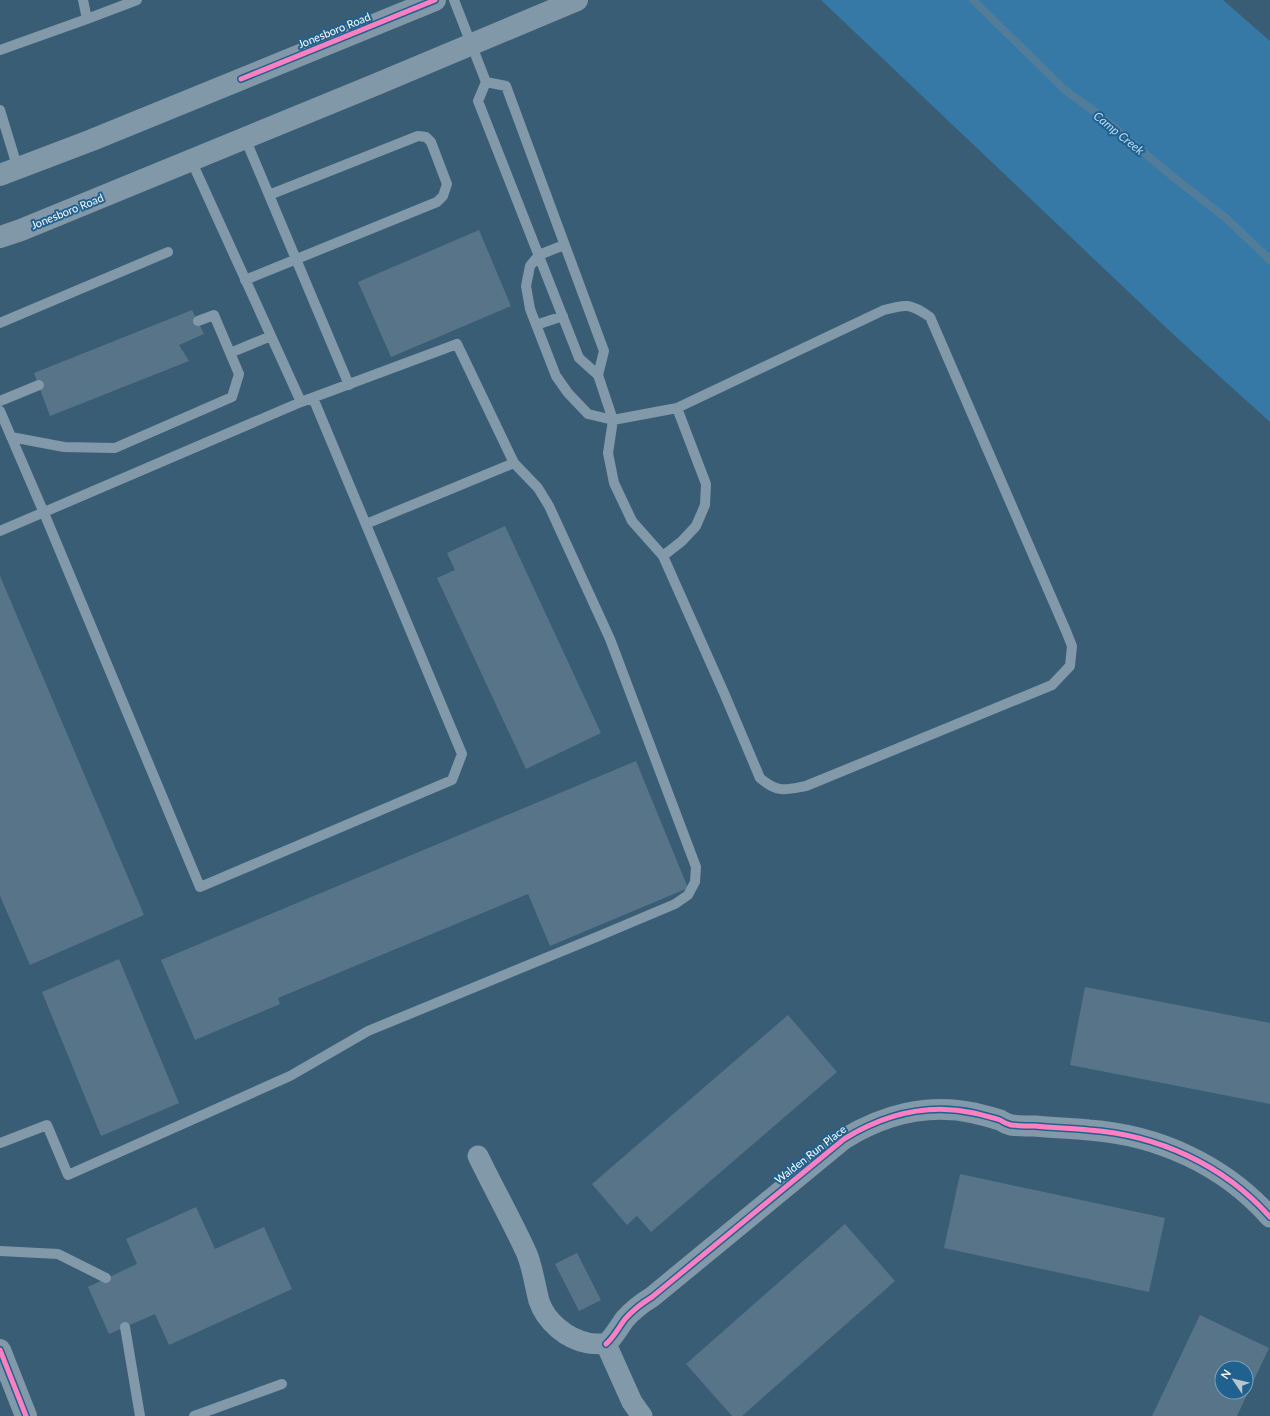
<svg xmlns="http://www.w3.org/2000/svg" width="1270" height="1416" font-family="Lato,sans-serif">
<rect width="100%" height="100%" fill="#3a5d76"/>
<path fill="#3678a6" d="M821,0H1223L1270,41V422L1175,336Z"/>
<g fill="none" stroke-linecap="round" stroke-linejoin="round">
<path stroke="#517d9b" stroke-width="8" d="M973,0L1065,90L1102,117L1172,176L1227,219L1270,260"/>
</g>
<path fill="#587488" fill-rule="evenodd" d="M479,230L511,306L391,357L358,282Z
M192,310L204,334L179,345L189,361L50,416L34,373Z
M505,526L601,733L526,769L437,578L455,570L447,553Z
M0,576L144,915L30,965L0,896Z
M636,761L688,888L550,946L528,894L278,998L280,1004L195,1040L161,960Z
M119,959L179,1103L101,1136L42,992Z
M1085,987L1270,1023V1104L1070,1065Z
M788,1015L837,1072L651,1232L637,1216L627,1225L592,1184Z
M960,1174L1165,1218L1149,1292L944,1248Z
M196,1207L215,1249L264,1227L292,1289L169,1345L155,1314L109,1334L88,1287L137,1264L126,1239Z
M845,1224L895,1281L742,1416H732L686,1364Z
M577,1253L601,1300L579,1311L555,1264Z
M1200,1315L1269,1348L1237,1416H1152ZM1222,1368H1246V1392H1222Z"/>
<g fill="none" stroke-linecap="round" stroke-linejoin="round">
<path stroke="#8199a9" stroke-width="10" d="M83,0L87,19
M454,0L486,82
M0,50L87,19L137,0
M486,82L506,86L604,351L598,375L579,358L478,101Z
M0,110L18,169
M245,138L349,385
M191,160L301,402
M564,245L539,255L530,266L526,286L530,309L556,376L568,393L588,414L613,420L677,408L884,310C906,304 910,303 930,317L1066,631L1072,646L1070,666L1052,685L806,786C784,790 778,793 760,778L724,693L663,556L632,521L614,483L608,453L613,420L598,375
M245,280L437,202L443,196L447,184L431,142L426,137L418,136L269,195
M0,323L168,252
M536,325L563,316
M230,353L271,336
M0,401L39,385
M0,411L44,513L200,887L452,780L462,754L313,398
M11,437L64,447L115,448L232,397L239,374L214,315L198,321
M366,524L514,463
M0,531L301,402L457,344L514,463L538,488L549,506L610,639L696,867L695,882L688,895L675,904L599,936L368,1031L290,1076L68,1175L47,1125L0,1143
M663,556L682,541L696,526L705,505L706,484L677,408
M0,1251L58,1254L106,1278
M125,1327L140,1416
M194,1416L282,1384"/>
<path stroke="#8199a9" stroke-width="21" d="M478,1156C494,1189 512,1221 527,1254C533,1269 535,1286 539,1301C546,1322 567,1339 588,1343C594,1344 600,1344 606,1344
M606,1344C614,1337 619,1327 625,1319C633,1310 642,1303 652,1297L844,1139C883,1115 928,1103 974,1113C982,1115 991,1117 1000,1120C1003,1122 1007,1124 1011,1125C1019,1126 1027,1126 1035,1126C1053,1128 1071,1128 1089,1130C1158,1135 1224,1165 1270,1217
M606,1344L632,1402L642,1416"/>
<path stroke="#8199a9" stroke-width="22" d="M0,1350L26,1416"/>
<path stroke="#8198a9" stroke-width="22" d="M0,175L92,140L435,0
M0,237L21,230L377,84L577,0"/>
<g stroke="#21618f" stroke-width="8">
<path id="cycleway" d="M241,79L435,0
M606,1344C614,1337 619,1327 625,1319C633,1310 642,1303 652,1297L844,1139C883,1115 928,1103 974,1113C982,1115 991,1117 1000,1120C1003,1122 1007,1124 1011,1125C1019,1126 1027,1126 1035,1126C1053,1128 1071,1128 1089,1130C1158,1135 1224,1165 1270,1217
M0,1350L26,1416"/>
</g>
<use href="#cycleway" stroke="#ff80c0" stroke-width="5"/>
</g>
<g text-anchor="middle" dominant-baseline="central" stroke-width="4" stroke-linejoin="round" paint-order="stroke">
<g font-size="11" fill="#fff" stroke="#21618f">
<text transform="translate(334 30) rotate(-22)">Jonesboro Road</text>
<text transform="translate(67 211) rotate(-22)">Jonesboro Road</text>
<text transform="translate(810 1154) rotate(-38)">Walden Run Place</text>
</g>
<g font-size="12" font-style="italic" fill="#bddef3" stroke="#21618f">
<text transform="translate(1119 133) rotate(39)">Camp Creek</text>
</g>
</g>
<g transform="translate(1234 1380) rotate(305)"><circle r="19" fill="#21618f" stroke="#7aa0bc"/>
<path d="M0-3L7 15L0 10L-7 15Z" fill="#bac6cf"/>
<text y="-6" font-size="11" font-weight="bold" text-anchor="middle" fill="#ffffff">N</text>
</g>
</svg>
